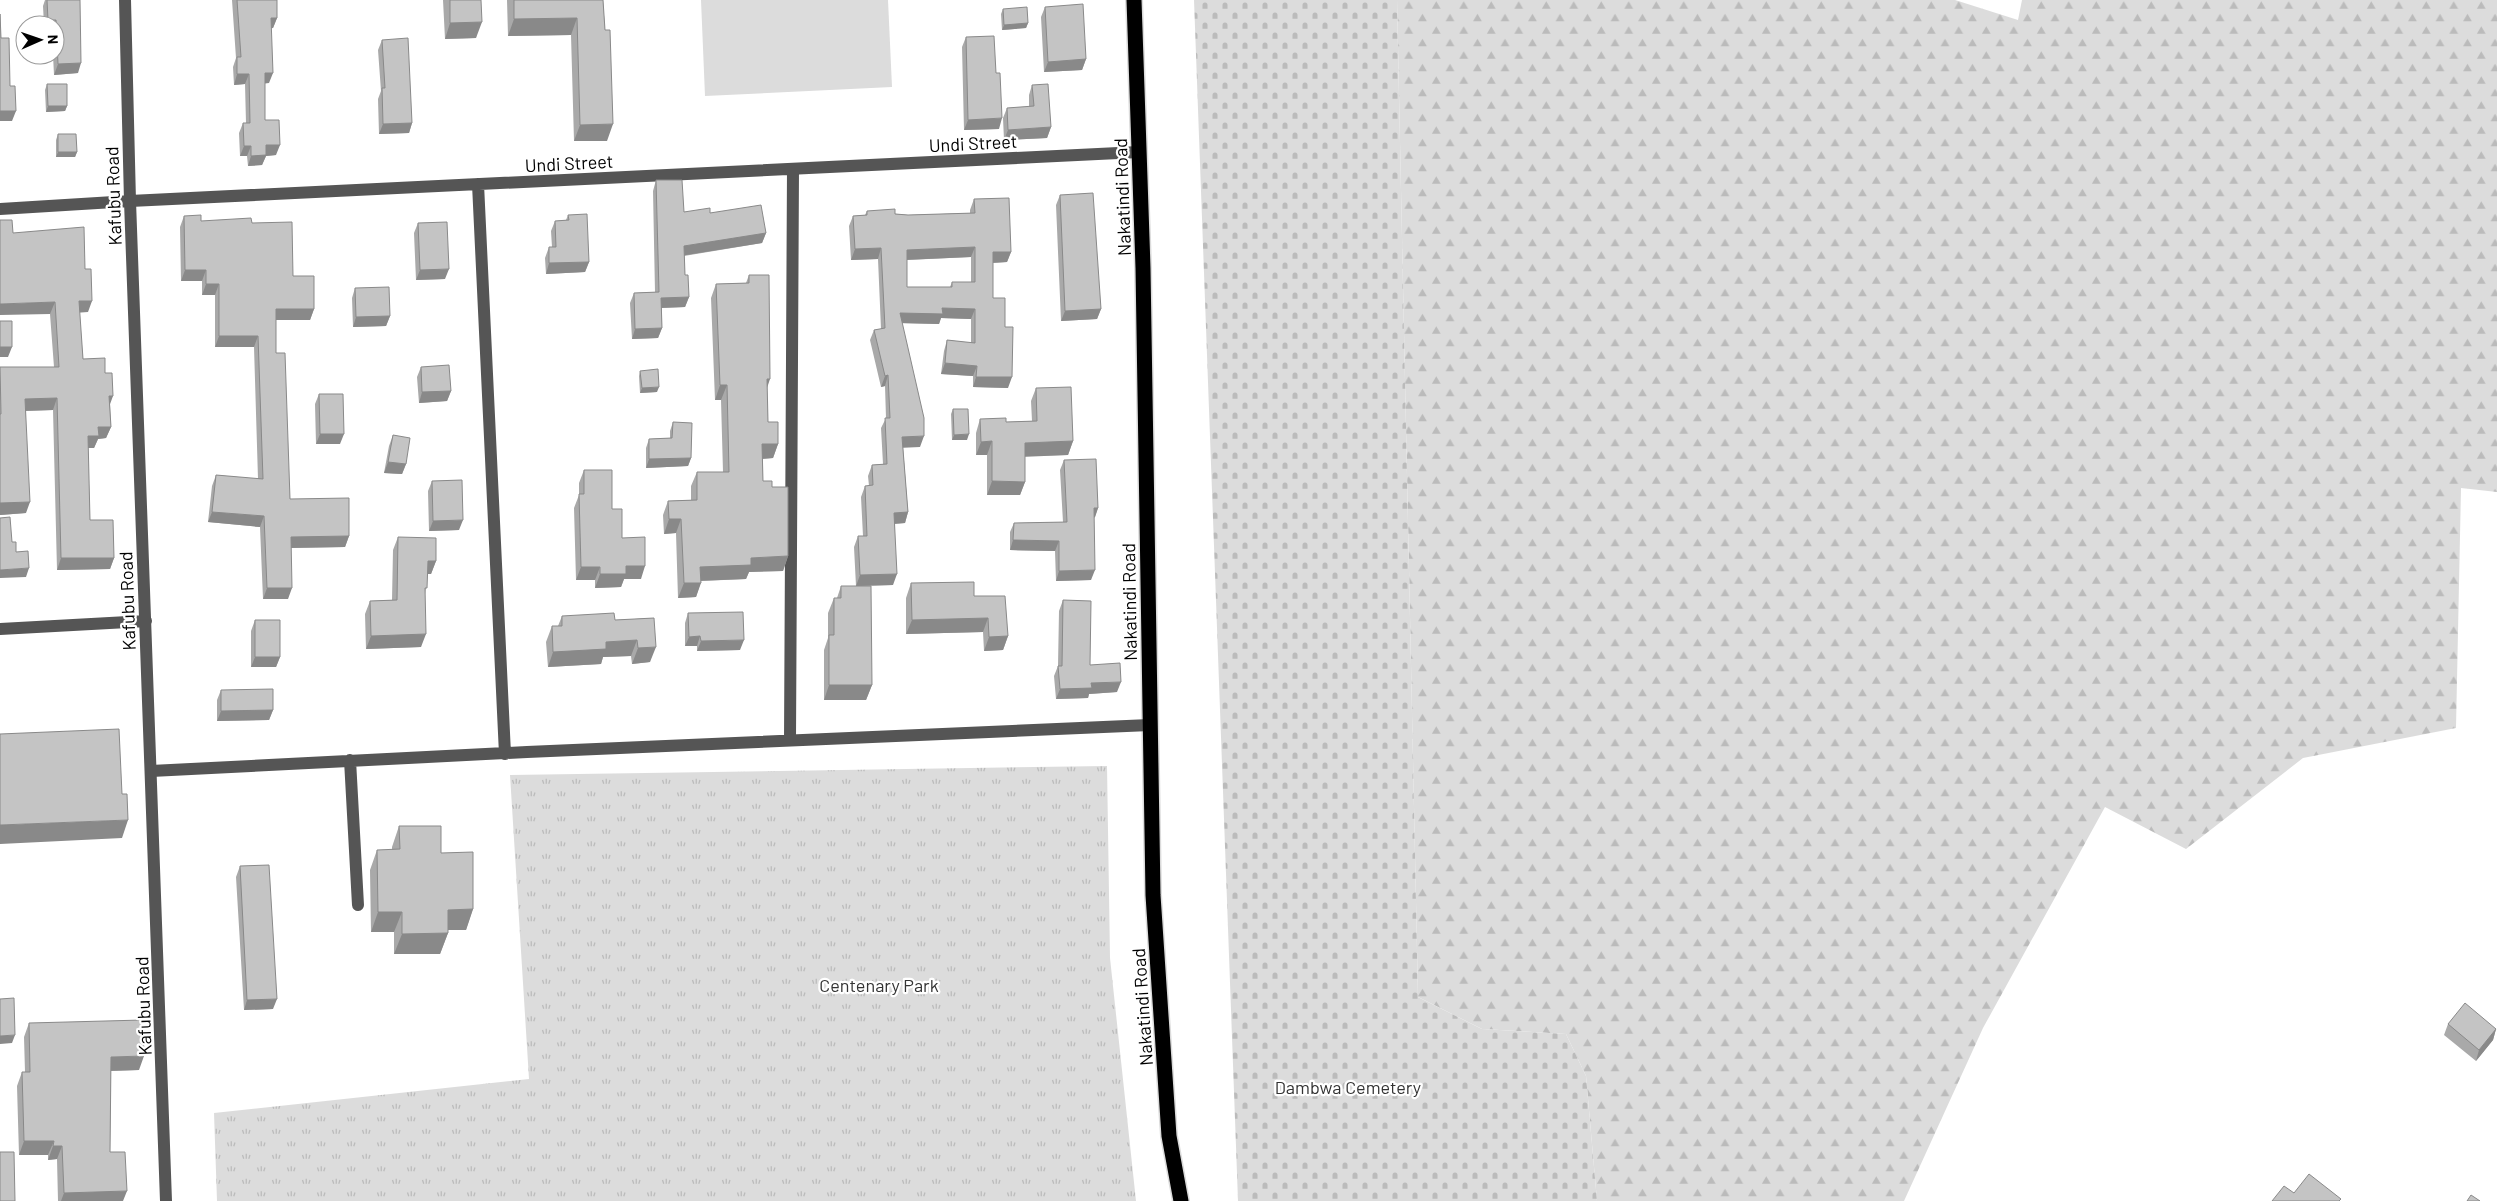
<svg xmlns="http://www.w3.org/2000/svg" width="2497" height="1201" font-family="Barlow,sans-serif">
<defs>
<pattern id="forest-firs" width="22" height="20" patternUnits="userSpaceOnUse" patternTransform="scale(1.25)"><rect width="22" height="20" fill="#dcdcdc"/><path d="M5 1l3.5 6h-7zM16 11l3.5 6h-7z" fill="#bbb"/></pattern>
<pattern id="cemetery-stones" width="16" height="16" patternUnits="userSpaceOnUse" patternTransform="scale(1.25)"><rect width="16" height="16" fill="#dcdcdc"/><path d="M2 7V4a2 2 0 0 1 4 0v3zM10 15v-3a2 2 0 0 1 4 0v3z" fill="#bbb"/></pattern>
<pattern id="park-tufts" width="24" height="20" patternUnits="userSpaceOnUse" patternTransform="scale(1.25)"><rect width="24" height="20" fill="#dcdcdc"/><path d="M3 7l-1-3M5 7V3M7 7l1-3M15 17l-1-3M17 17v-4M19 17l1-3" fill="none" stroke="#bbb"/></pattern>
</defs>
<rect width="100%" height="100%" fill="#fff"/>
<path fill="#dcdcdc" d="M701,0H888L892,87L705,96Z"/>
<path fill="url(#forest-firs)" d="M1397,0H1955L2018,20L2022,0H2497V492L2461,488L2456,728L2303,758L2186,849L2105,807L1983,1028L1904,1201H1597L1586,1076L1566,1034L1482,1029L1418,997Z"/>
<path fill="url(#cemetery-stones)" d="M1194,0H1397L1418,997L1482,1029L1566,1034L1586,1076L1597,1201H1238Z"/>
<path fill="url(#park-tufts)" d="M1107,766L1110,958L1136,1201H217L214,1113L529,1079L510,775Z"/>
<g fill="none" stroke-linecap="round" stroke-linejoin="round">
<g stroke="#dbdbdb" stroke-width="18">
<path id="highway" d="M1134,0L1143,268L1153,895L1169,1136L1181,1201"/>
</g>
<path stroke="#555" stroke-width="12" d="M125,0L130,201L166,1201
M478,184L505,754
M0,209L130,201L1139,152
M0,629L146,621
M790,740L793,169
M350,760L358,905
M151,771L527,752L1150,725"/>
<use href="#highway" stroke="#000" stroke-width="15"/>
</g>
<path fill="#a9a9a9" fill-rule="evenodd" d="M45,0H80L78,73L54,75L53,55H55V25H44L43,6Z
M232,0H277V18L273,28H271L269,83H265V120L276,155L266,156L262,165L248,166L247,156H240L239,133L243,123H246L245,84L234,85L233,67L236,58Z
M443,0H481L476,38L445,39Z
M507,0H603L605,30L607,141H574L571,35L508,36Z
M1045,7L1086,59L1082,70L1044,72L1041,17Z
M1003,9L1028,23L1026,28L1002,30L1001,14Z
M966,37L999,129L964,130L962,47Z
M382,40L412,123L409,133L379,134L378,99L381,91L378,50Z
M47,84L67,106L65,111L46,112L45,90Z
M1032,85L1051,127L1047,138L1004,140L1003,118L1007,108L1029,107V95Z
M58,134L77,152L75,157H56V140Z
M656,180L684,212L710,213L766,233L762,243L684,256L685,275L689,297L685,307L662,308V328L658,338L632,339L630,303L634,293L655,292L653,191Z
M1060,195L1101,309L1097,319L1061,321L1056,205Z
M974,199L1011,252L1007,262L993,263V298L1005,327L1008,388L973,387V376L941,374L944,351L947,340L971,343V319L941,318L939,324L902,323L920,447H903L908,512L905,523L895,524L893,585L858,586L872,685L866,700H824V650L828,638V613L834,598H837L841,586H856L854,547L858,536H863L861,497L865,486H869L868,476L872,465L883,464L881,428L886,418L885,386L881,387L870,340L874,330L881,329L878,259L851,260L849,226L853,216L865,215L867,211L908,215L970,213V210ZM971,257V282H952L950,287H907V260Z
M568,215L589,262L585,272L546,274L545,258L549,247H552L551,231L555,221L566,220Z
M184,216L201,221L252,223L293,276L314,309L310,320H276V353L290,499L349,536L345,547L291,548L288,599H263L260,527L208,522L212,486L216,475L258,479L254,347H215V295H202V281H181L180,227Z
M418,223L445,279L416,280L414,233Z
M13,233L85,269L88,312H79L83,359L105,373L110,404L111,427L106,438L98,439L94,448H88L90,520L114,558L110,569L57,570L53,410L26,411V513L0,515V367H54L50,314Z
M749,275L767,387L768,422L778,444L773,458L763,459V481L772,487L788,556L783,571L749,572L746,579L701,581L696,597L678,598L676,533L664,534L663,515L668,501L691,500V486L697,472H723L721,400H715L711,298L716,284L746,283Z
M355,288L390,316L386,326L353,327L352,298Z
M421,367L451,391L447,401L419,403L417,377Z
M640,371L657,392L640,393L639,376Z
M1036,388L1073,441L1068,455L1025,456V482L1020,495H987V455H976V433L980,419L1006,422L1032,421L1031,401Z
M319,394L340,444H316L315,404Z
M953,409L967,440H952L951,414Z
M673,422L691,458L688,466L646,468V448L649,439L670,438V431Z
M393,435L406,464L402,474L384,473L389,446Z
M1064,460L1098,508L1095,517L1094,518L1091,580L1056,581L1055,551L1010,550V532L1014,523L1063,522L1060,470Z
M584,470L612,509L622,538L641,579H624L621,587L595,588V580H576L574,508L579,495V483Z
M432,481L459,530L429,531L428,491Z
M398,537L436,561L431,574H428L425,594L421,647L366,649L365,614L370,601L392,600L393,550Z
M911,583L974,596L1008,636L1003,650L984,651L983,632L906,634V598Z
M1063,600L1090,665L1117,692L1089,694L1088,698L1056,699L1054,676L1058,666L1059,611Z
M688,613L740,650L697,651V646H685V623Z
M562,616L615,620L654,618L650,662L632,664L631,656L603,657L601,664L548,667L546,642L552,626H558Z
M255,620L280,657L276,667H251V631Z
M221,690L273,710L269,720L217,721V700Z
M399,826L441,853L473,909L466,930H448V933L440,954H394V932H371L370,870L377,850H392V847Z
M240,866L273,1009L244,1010L236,877Z
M29,1023L139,1070L111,1071L110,1152L123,1201H58L57,1159L48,1160V1155H19L17,1086L22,1072H25L24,1037Z
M2448,1024L2496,1029L2493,1040L2476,1061L2444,1035Z"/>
<path fill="#898989" d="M271,18H277L273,28L267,29Z
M577,18L571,35L508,36L514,19Z
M48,20H56L54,25H46Z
M482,22L476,38L445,39L450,23Z
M1028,23L1026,28L1002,30L1004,25Z
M1086,59L1082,70L1044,72L1048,62Z
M81,63L78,73L54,75L58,64Z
M265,73H273L269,83L261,84Z
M237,74H249L245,84L234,85Z
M48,106H67L65,111L46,112Z
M0,111H16L12,121H0Z
M1002,118L999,129L964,130L968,120Z
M412,123L409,133L379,134L383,124Z
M613,124L607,141H574L580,125Z
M1051,127L1047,138L1004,140L1008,130Z
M266,145H280L276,155L266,156L262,165L248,166L251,156Z
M244,146H251L247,156H240Z
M58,152H77L75,157H56Z
M766,233L762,243L680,256L684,246Z
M975,247L971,257L903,260L907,250Z
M881,248L878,259L851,260L855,249Z
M993,252H1011L1007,262L989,263Z
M589,262L585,272L546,274L549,263Z
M449,269L445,279L416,280L420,270Z
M185,270H206L202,281H181Z
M206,284H219L215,295H202Z
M689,297L685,307L658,308L661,298Z
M79,301H92L88,312L74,313Z
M55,302L50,314L0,315V304Z
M942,308L975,309L971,319L941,318L939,324L896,323L900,313Z
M276,309H314L310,320H272Z
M1101,309L1097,319L1061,321L1065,311Z
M390,316L386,326L353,327L356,317Z
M662,328L658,338L632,339L635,329Z
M219,336H258L254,347H215Z
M0,347H12L8,357H0Z
M945,363L977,366L973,376L941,374Z
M888,375L885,386L881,387L885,376Z
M976,377H1012L1008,388L973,387Z
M767,379H770L765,394Z
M720,385H727L721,400H715Z
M659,387L657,392L640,393L642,388Z
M451,391L447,401L419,403L422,392Z
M109,396H113L109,407Z
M57,398L53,410L21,411L25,399Z
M98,427H111L106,438L98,439L94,448H84L88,436Z
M320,434H344L340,444H316Z
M969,434L967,440H952L954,435Z
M924,436L920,447L898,448L902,437Z
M992,441L987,455H976L981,442Z
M1073,441L1068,455L1020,457L1025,443Z
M762,444H778L773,458L757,459Z
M691,458L688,466L646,468L649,459Z
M388,462L406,464L402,474L384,473Z
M992,481L1025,482L1020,495H987Z
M30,502L26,513L0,515V503Z
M1094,508H1098L1095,517L1090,518Z
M212,512L264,516L260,527L208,522Z
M908,512L905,523L890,524L894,513Z
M669,519H681L676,533L664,534Z
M463,520L459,530L429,531L433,521Z
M349,536L345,547L287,548L291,537Z
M1013,540L1059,541L1055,551L1010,550Z
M788,556L783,571L749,572L746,579L695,581L700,567L751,558Z
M61,558H114L110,569L57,570Z
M428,561H436L431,574H423Z
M626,566H645L641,579H624L621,587L595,588L600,574Z
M581,567H600L595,580H576Z
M29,568L26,577L0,578V570Z
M1095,570L1091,580L1056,581L1059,571Z
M897,574L893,585L856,586L860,575Z
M684,583H701L696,597L678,598Z
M267,588H292L288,599H263Z
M988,618L983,632L906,634L912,620Z
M426,634L421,647L366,649L371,636Z
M700,636L697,646H685L689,637Z
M1008,636L1003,650L984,651L989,637Z
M637,640L631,656L603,657L601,664L548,667L553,652L606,642Z
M744,640L740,650L697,651L701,641Z
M656,647L650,662L632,664L638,648Z
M255,657H280L276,667H251Z
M1121,682L1117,692L1089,694L1088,698L1056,699L1060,689L1091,683Z
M829,685H872L866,700H824Z
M273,710L269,720L217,721L221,711Z
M128,820L122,838L0,844V825Z
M473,909L466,930H440L448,910Z
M378,912H402L394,932H371Z
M448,933L440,954H394L402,934Z
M277,999L273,1009L244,1010L247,1000Z
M2496,1029L2493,1040L2476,1061L2479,1050Z
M15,1035L12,1043L0,1044V1036Z
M144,1056L139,1070L106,1071L111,1057Z
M24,1141H54L48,1155H19Z
M53,1146H62L57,1159L48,1160Z
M127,1191L123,1201H61L64,1193Z"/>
<path fill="#c4c4c4" stroke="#898989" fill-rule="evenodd" d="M47,0H80L81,63L58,64L56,20H48Z
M237,0H277V18H271L273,73H265V120H279L280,145H266V155L251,156V146H244L243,123H250L249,74H237V57H241Z
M450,0H481L482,22L450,23Z
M514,0H603L605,30H610L613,124L580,125L577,18L514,19Z
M1083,4L1086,59L1048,62L1045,7Z
M1027,7L1028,23L1004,25L1003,9Z
M0,14L1,38H9L10,86H15L16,111H0Z
M994,36L996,73H1000L1002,118L968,120L966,37Z
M408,38L412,123L383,124L382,88H385L382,40Z
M47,84H67V106H48Z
M1048,84L1051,127L1008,130L1007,108L1034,106L1032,85Z
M58,134H76L77,152H58Z
M656,180H682L684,212L710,208V213L761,205L766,233L684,246L685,275H688L689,297L661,298L662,328L635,329L634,293L659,292Z
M1093,193L1101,309L1065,311L1060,195Z
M1009,198L1011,252H993V298H1005V327H1013L1012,377H976L977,366L945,363L947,340L975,343V309L942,308L943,314L900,313L924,418V436L902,437L908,512L894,513L897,574L860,575L858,536H867L865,486L873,485L872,465L887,464L885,418H890L888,375L885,376L874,330L885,328L881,248L855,249L853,216L867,215V211L895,209V214L908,215L975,213L974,199ZM975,247V282H952V287H907V250Z
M587,214L589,262L549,263V247H556L555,221L569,220L568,215Z
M201,215V221L251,218L252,223L292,222L293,276H314V309H276V353H285L290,499L349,498V536L291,537L292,588H267L264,516L212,512L216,475L263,479L258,336H219V284H206V270H185L184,216Z
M0,220H12L13,233L84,227L85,269H91L92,301H79L83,359L105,358V373H112L113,396H109L111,427H98L99,436H88L90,520H113L114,558H61L57,398L25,399L30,502L0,503V414H1L0,367H59L55,302L0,304Z
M447,222L449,269L420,270L418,223Z
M749,275H769L770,379H767L768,422H778V444H762L763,481H772V487H788V556L751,558V565L700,567L701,583H684L681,519H669L668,501L697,500V472H729L727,385H720L716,284L749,283Z
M389,287L390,316L356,317L355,288Z
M0,321H12V347H0Z
M449,365L451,391L422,392L421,367Z
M658,369L659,387L642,388L640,371Z
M1071,387L1073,441L1025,443V482L992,481V441L981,442L980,419L1006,418V422L1037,421L1036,388Z
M319,394H343L344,434H320Z
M953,409H968L969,434L954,435Z
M673,422L692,423L691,458L649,459V439L672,438Z
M393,435L410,438L406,464L388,462Z
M1096,459L1098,508H1094L1095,570L1059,571V541L1013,540L1014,523L1067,522L1064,460Z
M584,470H612V509H622V538L645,537V566H626V574H600V567H581L579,494H584Z
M462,480L463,520L433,521L432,481Z
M10,517L12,542H16V552L28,551L29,568L0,570V518Z
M398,537L436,538V561H428L427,588H425L426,634L371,636L370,601L397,600Z
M974,582V596H1005L1008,636L989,637L988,618L912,620L911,583Z
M841,586H871L872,685H829V635H834V598H841Z
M1063,600L1091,601L1090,665L1120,663L1121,682L1091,683L1092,688L1060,689L1058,666H1062Z
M743,612L744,640L701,641L700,636L689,637L688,613Z
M614,613L615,620L654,618L656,647L638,648L637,640L606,642V649L553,652L552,626H562V616Z
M255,620H280V657H255Z
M273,689V710L221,711V690Z
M119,729L122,794H127L128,820L0,825V734Z
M399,826H441V853L473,852V909L448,910V933L402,934V912H378L377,850L400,849Z
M269,865L277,999L247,1000L240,866Z
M14,998L15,1035L0,1036V999Z
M2465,1003L2496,1029L2479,1050L2448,1024Z
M143,1020L144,1056L111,1057L110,1152H125L127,1191L64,1193L62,1146H53L54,1141H24L22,1072H30L29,1023Z
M0,1152H14L15,1201H0Z
M2309,1174L2341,1199L2339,1201H2272L2284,1186L2294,1193Z
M2471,1195L2480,1201H2467Z"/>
<g text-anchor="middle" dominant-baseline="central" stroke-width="4.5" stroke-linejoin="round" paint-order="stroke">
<g font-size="18" fill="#000" stroke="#fff">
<text transform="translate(973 143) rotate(-3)">Undi Street</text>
<text transform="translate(569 163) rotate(-3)">Undi Street</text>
<text transform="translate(113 196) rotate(-92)">Kafubu Road</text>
<text transform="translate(1122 197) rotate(-92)">Nakatindi Road</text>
<text transform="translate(127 601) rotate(-92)">Kafubu Road</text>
<text transform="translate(1129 602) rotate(-91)">Nakatindi Road</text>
<text transform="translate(143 1006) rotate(-92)">Kafubu Road</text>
<text transform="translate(1142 1007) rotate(-94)">Nakatindi Road</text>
</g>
<g font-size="18" fill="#333" stroke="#fff">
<text x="879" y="985">Centenary Park</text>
<text x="1348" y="1087">Dambwa Cemetery</text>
</g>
</g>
<g transform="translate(40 40) rotate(88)"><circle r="24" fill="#ffffff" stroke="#999999"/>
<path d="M0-4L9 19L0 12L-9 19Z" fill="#000000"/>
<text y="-8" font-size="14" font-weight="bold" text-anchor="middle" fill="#000000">N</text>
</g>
</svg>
